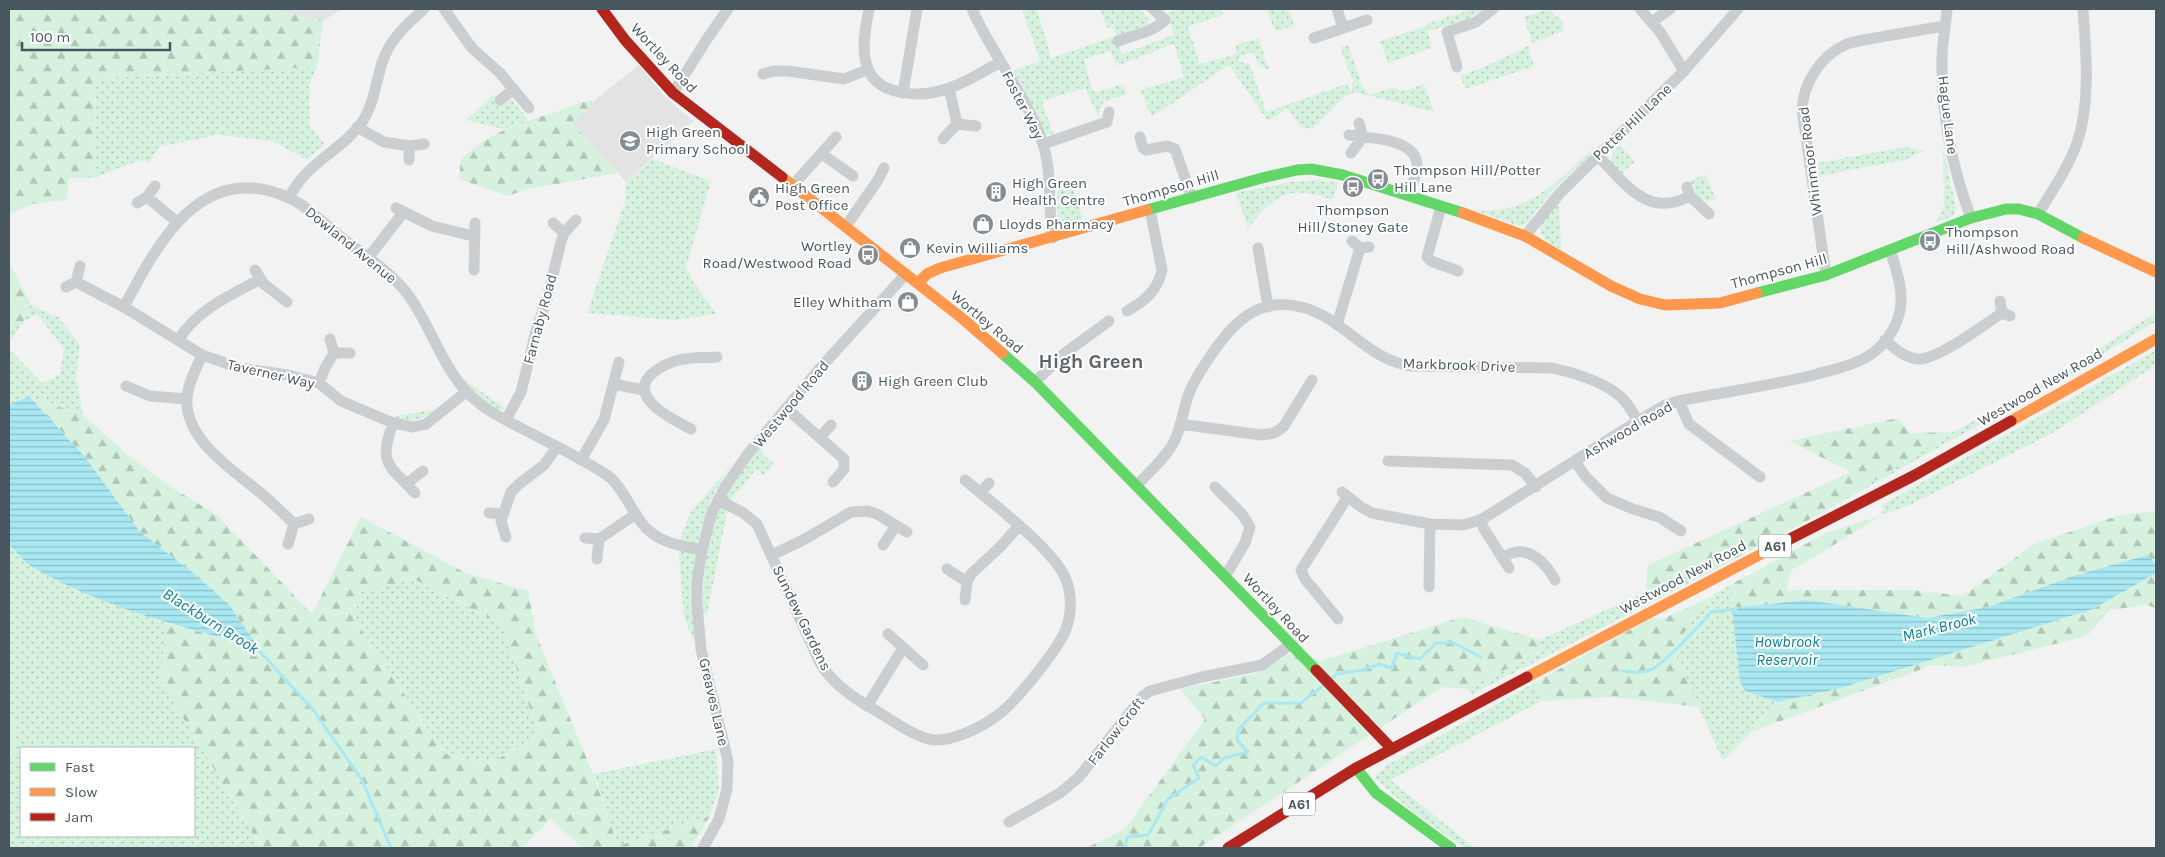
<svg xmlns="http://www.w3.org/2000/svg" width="2165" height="857" font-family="Karla,sans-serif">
<defs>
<pattern id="grass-dots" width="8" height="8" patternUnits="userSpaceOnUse" patternTransform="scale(1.25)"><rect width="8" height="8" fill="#d6f2df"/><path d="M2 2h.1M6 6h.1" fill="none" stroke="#b0c7b8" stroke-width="1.8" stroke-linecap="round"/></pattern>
<pattern id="forest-firs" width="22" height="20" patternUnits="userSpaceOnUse" patternTransform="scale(1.25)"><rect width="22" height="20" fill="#d6f2df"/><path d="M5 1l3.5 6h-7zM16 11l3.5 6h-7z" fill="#b0c7b8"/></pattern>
<pattern id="water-rules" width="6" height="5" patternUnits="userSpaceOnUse" patternTransform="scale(1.25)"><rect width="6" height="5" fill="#a9e8f2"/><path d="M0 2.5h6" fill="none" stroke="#8cbfc7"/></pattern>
</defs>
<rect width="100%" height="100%" fill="#f3f2f2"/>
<path fill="#e4e3e4" d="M272,9H342L323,21Z
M639,65L667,99L694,121L626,182L571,123L596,99Z"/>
<path fill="url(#grass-dots)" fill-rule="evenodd" d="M1022,9H1037L1051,58L1116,36L1112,27L1107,28L1100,9H1139L1148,18V25L1116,36L1122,54L1174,35L1167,13L1181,9H1221L1223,15L1188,27L1200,64L1237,54L1235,45L1259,38L1269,70L1260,66L1253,52L1240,57L1239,61L1250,65L1266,112L1347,84L1351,93L1353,81L1340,47L1348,44L1362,85L1369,95L1393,87L1403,91L1424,84L1434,112L1355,92L1347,95L1312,129L1300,127L1288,108L1268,121L1229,65L1152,117L1140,90L1184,77L1174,44L1116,66L1111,51L1084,59L1092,89L1097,92L1123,84L1126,94L1107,101L1104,100L1098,116L1085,88L1042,101L1053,134L1046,135L1043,133L1021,82L1012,71L1040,61Z
M1267,9H1289L1294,26L1275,31Z
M1473,9H1485L1468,19L1429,31L1426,24Z
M1548,9L1562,21L1564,31L1532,43L1524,17Z
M1426,26L1432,48L1388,63L1380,41Z
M1528,46L1534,66L1465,89L1460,75L1482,68Z
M317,67L309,85L310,125L325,145L306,159L272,141L217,135L159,147L149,163L140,160L94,178L96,81L120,77Z
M494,94L503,105L510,100L514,102L529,121L503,129L466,120Z
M1620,145L1635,161L1622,174C1609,162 1607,158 1620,145Z
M1595,147L1591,154L1550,193L1526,224L1519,226L1475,210C1531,215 1556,181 1595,147Z
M1904,147L1924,151L1904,160L1819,176L1818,163Z
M1943,147L1956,208L1954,215L1934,224L1942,212L1944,203Z
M653,159L711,181L686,267L693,282L717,314L675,320L587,313L625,201L626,182Z
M1705,174L1716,199C1703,203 1695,199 1694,185L1689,182Z
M1318,180L1338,183L1333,200C1289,185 1276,193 1248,228L1236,193L1290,182Z
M1071,182L1084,222L1067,225L1057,216L1058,185Z
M1559,202L1561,247L1560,249L1545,240L1540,230L1541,224Z
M32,306L58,317L80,345L76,378L83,415L29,396L9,405V349L42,383L60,375L64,349L37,314L24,321L9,343V331L24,321Z
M2156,313V321L2074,372L1825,511L1953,432L2047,381Z
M2156,350V365L2056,431L1912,504L1883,515L1882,505Z
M462,378L505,408L502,410C486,408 471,390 462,378Z
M436,409C419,422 412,423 391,417Z
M760,444L763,447L761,452L774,464L764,475L756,469L732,499L727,513L707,614H703C702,571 707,526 730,489C739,473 750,459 760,444Z
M732,464C724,477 715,490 709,505C692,548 688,596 696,642L691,635L684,617L678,545L690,513Z
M9,545L29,565L88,594L166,623L161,681L262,848H9ZM21,748H194V836H21Z
M414,579L502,625L539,736L488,764L443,753L354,618L360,592Z
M1732,584V608L1745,691L1777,702L1751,732L1723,761L1673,649L1707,599Z
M1674,591L1472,694L1467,689L1543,650L1540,640L1645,592Z
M1529,686L1542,701L1390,780L1475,848H1465L1414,813L1375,778L1387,765Z
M716,749L719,789L710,816L618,847L594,774Z"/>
<path fill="url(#forest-firs)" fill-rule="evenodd" d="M9,9H272L323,21L317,67L120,77L96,81L94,178H69L67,200L32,204L9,215Z
M596,100L572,123L618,173L524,190L508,196L459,179L461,159C494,130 515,125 556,112C570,107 581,101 596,100Z
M9,262L32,306L24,321L9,331Z
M29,396L83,415L127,454L171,487L217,515L312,614L361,517L466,573L528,591L536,635L593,774L618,846L710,816L691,848H582L551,819L522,848H262L161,681L166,623L257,647L196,575L140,532L85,457ZM414,579L502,625L539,736L489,764L443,753L354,618L360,592Z
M1898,418L1910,433L1953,432L1825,511L1674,591L1645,592L1648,565L1851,472L1789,441Z
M2156,511V565L2148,555L2073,576L1988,607L1927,618L1807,600L1732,608V584L1826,533L1883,515L1792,570L1786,590H1910L1963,596L2034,544L2120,515Z
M2156,573V608L2146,605L2110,610L2087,636L1963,667L1933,665L1751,732L1777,702L1841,688L2093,609Z
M1707,599L1673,649L1699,707L1614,697L1542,701L1529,686L1653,617L1660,620Z
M1462,617L1540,640L1543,650L1467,689L1442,687L1199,848H1086L1125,829L1205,719L1180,689L1258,673L1290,654L1321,661Z
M9,718L18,723L9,775Z"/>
<path fill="url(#water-rules)" d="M29,396L85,457L140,532L196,575L230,606L258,647C181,627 100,607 31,566C23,561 16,551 9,545V405Z
M2148,555L2156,565V573L2093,609L1841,688L1777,702L1745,691L1740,682L1732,608L1807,600L1927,618L1988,607L2073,576Z"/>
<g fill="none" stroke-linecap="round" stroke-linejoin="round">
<path stroke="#a9e8f2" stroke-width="3" d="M255,646L314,711L362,780L391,848
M1623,671C1633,672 1641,673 1650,670C1662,666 1701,624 1711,612L1736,609
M1331,679L1337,674L1363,670L1379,664L1392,668L1397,653L1420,659L1436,643H1454L1481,657
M1125,848L1127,837L1148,835L1168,799L1199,778L1193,765L1201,757L1216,766L1224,758L1248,752L1237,740L1238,730L1264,703H1301L1325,684"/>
<path stroke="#cbced1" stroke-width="11" d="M444,9L472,48L500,73L529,108
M869,9C862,44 856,84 900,92C918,96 933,94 949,88C968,82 983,71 1001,62
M972,9C992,55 1027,95 1043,144C1053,175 1047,206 1053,238
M1337,9L1343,28
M1640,9L1660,32L1684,71
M1947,9C1946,25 1942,42 1942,59C1941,114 1952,167 1971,218
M1652,22L1670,9
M1314,38L1367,20
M1118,41C1134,35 1153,32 1165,20L1153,9
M1457,67L1447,32L1476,22L1493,9
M763,74L774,71H788L844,79L867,70
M949,88L957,124L976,126
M673,93L707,39L728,9
M903,93L917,9
M500,100L514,89
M357,127L384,142L409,146
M1349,135C1368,138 1415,138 1417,164C1418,174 1411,186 1408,195
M1140,137L1143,148L1146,150L1167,146L1175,149L1192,198
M943,139L957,124
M1043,144L1107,122L1109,112
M1351,153L1363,137L1359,123
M822,154L853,176
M1598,156C1625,183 1647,219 1690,196
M409,160V146L424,144
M794,184L836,137
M1687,187L1690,196L1709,214
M147,197L177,222
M289,198C306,162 342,151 363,121C374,103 376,82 382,63C389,40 407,24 424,9
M137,203L147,197L155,186
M1441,207L1427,257L1431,261L1458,271
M396,208L432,226L473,236
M2038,214C2052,191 2068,168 2077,143C2091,102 2086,52 2083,9
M553,223L564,233
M846,226L878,180L884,168
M1525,236L1560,193L1684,71L1738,9
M1352,241L1360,248L1369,247
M1258,248L1268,307
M368,258L403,213
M255,270L264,284L287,302
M474,270L475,223
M1826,275L1802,110C1803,83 1821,55 1847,44C1859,40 1873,39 1885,36C1905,33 1925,29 1945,26
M76,282L124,307L202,355L240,368L288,375L319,383L341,401L393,423L413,427L426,424L466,392
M66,287L76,282L80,266
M2000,301L2002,313L2010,316
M124,307C157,244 202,158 289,198C307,206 322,222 337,234C362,254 390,270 409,296C430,325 443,368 468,393C483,409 502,418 521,428C551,444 583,458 611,478C624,491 630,507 641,522C655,542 680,546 702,550
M1127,311C1145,301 1158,290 1162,270L1150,210
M1337,325L1360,248
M179,339C197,310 229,296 259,280
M330,339L334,353H350
M1885,340C1894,348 1905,358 1918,359C1936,361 1985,324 2002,313
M202,355C196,369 188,383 187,398C184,438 230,468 257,490C270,500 282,512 294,524L288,544
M1035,382L1065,353L1109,321
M319,383L325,368L334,353
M614,384L643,390
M126,386L150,396L187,399
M1679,401L1689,424L1760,477
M786,408L844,459V469L833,482
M506,420L521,392L536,331L547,299L561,242L564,233L576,220
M393,423C378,464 388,464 415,493
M1180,424L1261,435C1271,434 1277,433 1284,426L1312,380
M691,429C671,419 624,395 654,372C662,366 670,362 679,360C691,357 704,358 717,357
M820,437L831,425
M581,460L604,420L619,362
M1388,461L1512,465L1525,473L1536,487
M1575,461L1585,476L1607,498L1633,509L1659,517L1681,531
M406,484L423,471
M1137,485C1150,471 1165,459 1174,442C1182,426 1183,407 1190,391C1195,378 1204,366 1211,355C1233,323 1258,296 1301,307C1343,317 1367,360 1411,366L1552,368C1575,373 1605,382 1622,398C1628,404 1633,413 1638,421
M1215,487L1242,514L1250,527L1245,543L1226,575
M1342,492L1361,507L1372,513L1430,524L1463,525L1480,520L1492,513L1638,421L1665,405L1679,401C1724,392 1770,386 1814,375C1831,370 1849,367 1865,358C1882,349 1897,329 1900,310C1904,290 1896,269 1890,250
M980,493L989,483
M718,500L742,512L757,524L819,661C831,683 853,698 875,710C890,719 919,740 936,740C955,740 980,728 995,717C1013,706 1059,648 1066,629C1072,613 1072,593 1065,577C1051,547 992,503 965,480
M489,513L502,514
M1480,520L1484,529L1509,568
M294,524L309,519
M506,537L501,521L511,492L519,484L544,465L557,447
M585,538L599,539L636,514
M883,545L896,526
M772,555L805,539L851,512L867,511L877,514L907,532
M1502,558C1507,555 1512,552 1517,552C1534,550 1548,567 1555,580
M597,559L599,539
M947,569L967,582
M1429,587L1430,524
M965,600L967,582L971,574L1000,547L1018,527
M1338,619L1305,579L1301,570L1347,498
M888,634L923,665
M867,706L903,648
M1009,822L1060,793L1079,777L1143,696L1150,691L1202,677L1262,665L1290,645
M703,848L719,819L727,789L728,761L701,649L697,605V582L702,550L711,515L725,487L747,455L821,367L906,274"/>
<path stroke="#63d668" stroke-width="11" d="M1147,210L1262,178L1297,170L1311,169L1343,175L1463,213
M1757,293L1826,275L1971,218L2006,209H2019L2038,214L2083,238
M1002,353L1035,382L1316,670
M1356,768L1376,793L1451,848"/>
<path stroke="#ff974d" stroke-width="11" d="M782,177L963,319L1002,353
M1463,213L1525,236L1611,286L1640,299L1665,305L1720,303L1757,293
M2083,238L2156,272
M918,283L927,274L940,268L1147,210
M2011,421L2156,339
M1527,677L1784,542"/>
<path stroke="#b3261e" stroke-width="11" d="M602,9L625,40L673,93L782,177
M1784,542L1915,475L2011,421
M1316,670L1392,749
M1228,848L1356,768L1527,677"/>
</g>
<defs>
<g id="school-disc" transform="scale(1.125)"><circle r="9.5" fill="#848d93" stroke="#fff"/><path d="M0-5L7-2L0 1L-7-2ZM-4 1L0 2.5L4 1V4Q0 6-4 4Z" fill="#fff"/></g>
<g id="bus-disc" transform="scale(1.125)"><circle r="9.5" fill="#848d93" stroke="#fff"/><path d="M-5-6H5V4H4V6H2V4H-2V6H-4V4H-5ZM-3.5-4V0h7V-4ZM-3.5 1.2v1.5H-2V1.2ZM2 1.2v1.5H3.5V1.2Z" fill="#fff"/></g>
<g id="building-disc" transform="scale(1.125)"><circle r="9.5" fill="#848d93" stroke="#fff"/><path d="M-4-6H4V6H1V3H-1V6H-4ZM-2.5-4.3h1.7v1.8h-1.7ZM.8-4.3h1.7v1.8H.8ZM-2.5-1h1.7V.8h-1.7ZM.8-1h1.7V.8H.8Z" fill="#fff"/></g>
<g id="civic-disc" transform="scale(1.125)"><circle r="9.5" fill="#848d93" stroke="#fff"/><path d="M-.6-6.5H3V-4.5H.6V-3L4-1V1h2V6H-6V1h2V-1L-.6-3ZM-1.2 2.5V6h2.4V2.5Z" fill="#fff"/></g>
<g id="shop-disc" transform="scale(1.125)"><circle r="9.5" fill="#848d93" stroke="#fff"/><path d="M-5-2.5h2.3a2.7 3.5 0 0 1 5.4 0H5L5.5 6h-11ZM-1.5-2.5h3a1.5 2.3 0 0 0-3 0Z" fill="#fff"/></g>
</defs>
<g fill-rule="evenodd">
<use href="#school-disc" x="630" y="141"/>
<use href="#bus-disc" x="1378" y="179"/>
<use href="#bus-disc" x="1353" y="187"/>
<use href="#building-disc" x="996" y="192"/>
<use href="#civic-disc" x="759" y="197"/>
<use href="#shop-disc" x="983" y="224"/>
<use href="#bus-disc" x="1930" y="241"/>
<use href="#shop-disc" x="910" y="248"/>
<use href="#bus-disc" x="868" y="255"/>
<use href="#shop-disc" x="908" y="302"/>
<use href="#building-disc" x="862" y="381"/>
</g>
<g text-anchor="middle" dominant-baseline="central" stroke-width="4" stroke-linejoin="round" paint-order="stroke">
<g fill="#fff" stroke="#7f8990" stroke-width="1">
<rect x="1759" y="534.5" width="32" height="23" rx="4"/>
<rect x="1283" y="792.5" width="32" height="23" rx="4"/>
</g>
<g font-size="14" font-weight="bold" fill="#485660">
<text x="1775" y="546">A61</text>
<text x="1299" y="804">A61</text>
</g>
<g font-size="15" fill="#485660" stroke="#fff">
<text transform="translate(664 58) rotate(47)">Wortley Road</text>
<text transform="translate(1023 105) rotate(63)">Foster Way</text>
<text transform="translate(1948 115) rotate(83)">Hague Lane</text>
<text transform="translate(1632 122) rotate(-44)">Potter Hill Lane</text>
<text transform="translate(1810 161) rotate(-97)">Whinmoor Road</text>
<text transform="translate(1171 188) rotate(-16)">Thompson Hill</text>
<text transform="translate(351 245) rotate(39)">Dowland Avenue</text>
<text transform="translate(1779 271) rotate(-15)">Thompson Hill</text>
<text transform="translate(540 319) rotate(-75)">Farnaby Road</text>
<text transform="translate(987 322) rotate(40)">Wortley Road</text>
<text transform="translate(1459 365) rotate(2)">Markbrook Drive</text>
<text transform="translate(271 374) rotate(13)">Taverner Way</text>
<text transform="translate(2040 387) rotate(-30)">Westwood New Road</text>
<text transform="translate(791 404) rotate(-50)">Westwood Road</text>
<text transform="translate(1628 430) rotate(-30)">Ashwood Road</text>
<text transform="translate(1683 577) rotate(-28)">Westwood New Road</text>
<text transform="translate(1276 608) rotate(47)">Wortley Road</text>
<text transform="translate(802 618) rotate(64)">Sundew Gardens</text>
<text transform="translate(714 702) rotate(77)">Greaves Lane</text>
<text transform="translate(1116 731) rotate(-52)">Farlow Croft</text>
</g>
<g font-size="15" fill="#485660" stroke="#fff" text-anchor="start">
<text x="646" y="132">High Green<tspan x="646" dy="17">Primary School</tspan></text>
<text x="1394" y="170">Thompson Hill/Potter<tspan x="1394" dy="17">Hill Lane</tspan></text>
<text x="1012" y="183">High Green<tspan x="1012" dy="17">Health Centre</tspan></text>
<text x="775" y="188">High Green<tspan x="775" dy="17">Post Office</tspan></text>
<text x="1353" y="210" text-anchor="middle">Thompson<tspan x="1353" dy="17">Hill/Stoney Gate</tspan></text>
<text x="999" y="224">Lloyds Pharmacy</text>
<text x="1946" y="232">Thompson<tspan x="1946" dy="17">Hill/Ashwood Road</tspan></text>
<text x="852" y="246" text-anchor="end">Wortley<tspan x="852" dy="17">Road/Westwood Road</tspan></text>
<text x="926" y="248">Kevin Williams</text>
<text x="892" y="302" text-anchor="end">Elley Whitham</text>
<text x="878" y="381">High Green Club</text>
</g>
<g font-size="16" font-style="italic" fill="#078296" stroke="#fff">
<text transform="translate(211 621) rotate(32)">Blackburn Brook</text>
<text transform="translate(1939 627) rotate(-14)">Mark Brook</text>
<text x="1787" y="641">Howbrook<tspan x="1787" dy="18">Reservoir</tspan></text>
</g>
<g font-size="20" font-weight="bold" fill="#5d6267" stroke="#fff">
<text x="1091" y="361">High Green</text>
</g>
</g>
<rect width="2165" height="857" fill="none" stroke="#485660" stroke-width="20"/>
<rect x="20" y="747" width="175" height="90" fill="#ffffff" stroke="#b6bbbf"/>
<rect x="30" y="763" width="25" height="8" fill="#63d668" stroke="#b6bbbf"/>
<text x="65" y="772" font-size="15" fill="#485660">Fast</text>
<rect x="30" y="788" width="25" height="8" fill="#ff974d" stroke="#b6bbbf"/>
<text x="65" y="797" font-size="15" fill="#485660">Slow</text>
<rect x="30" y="813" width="25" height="8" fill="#b3261e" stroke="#b6bbbf"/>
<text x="65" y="822" font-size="15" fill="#485660">Jam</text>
<path d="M22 42v8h148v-8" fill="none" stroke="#485660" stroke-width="2.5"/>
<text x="30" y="42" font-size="15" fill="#485660" stroke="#ffffff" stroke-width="4" paint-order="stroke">100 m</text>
</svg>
